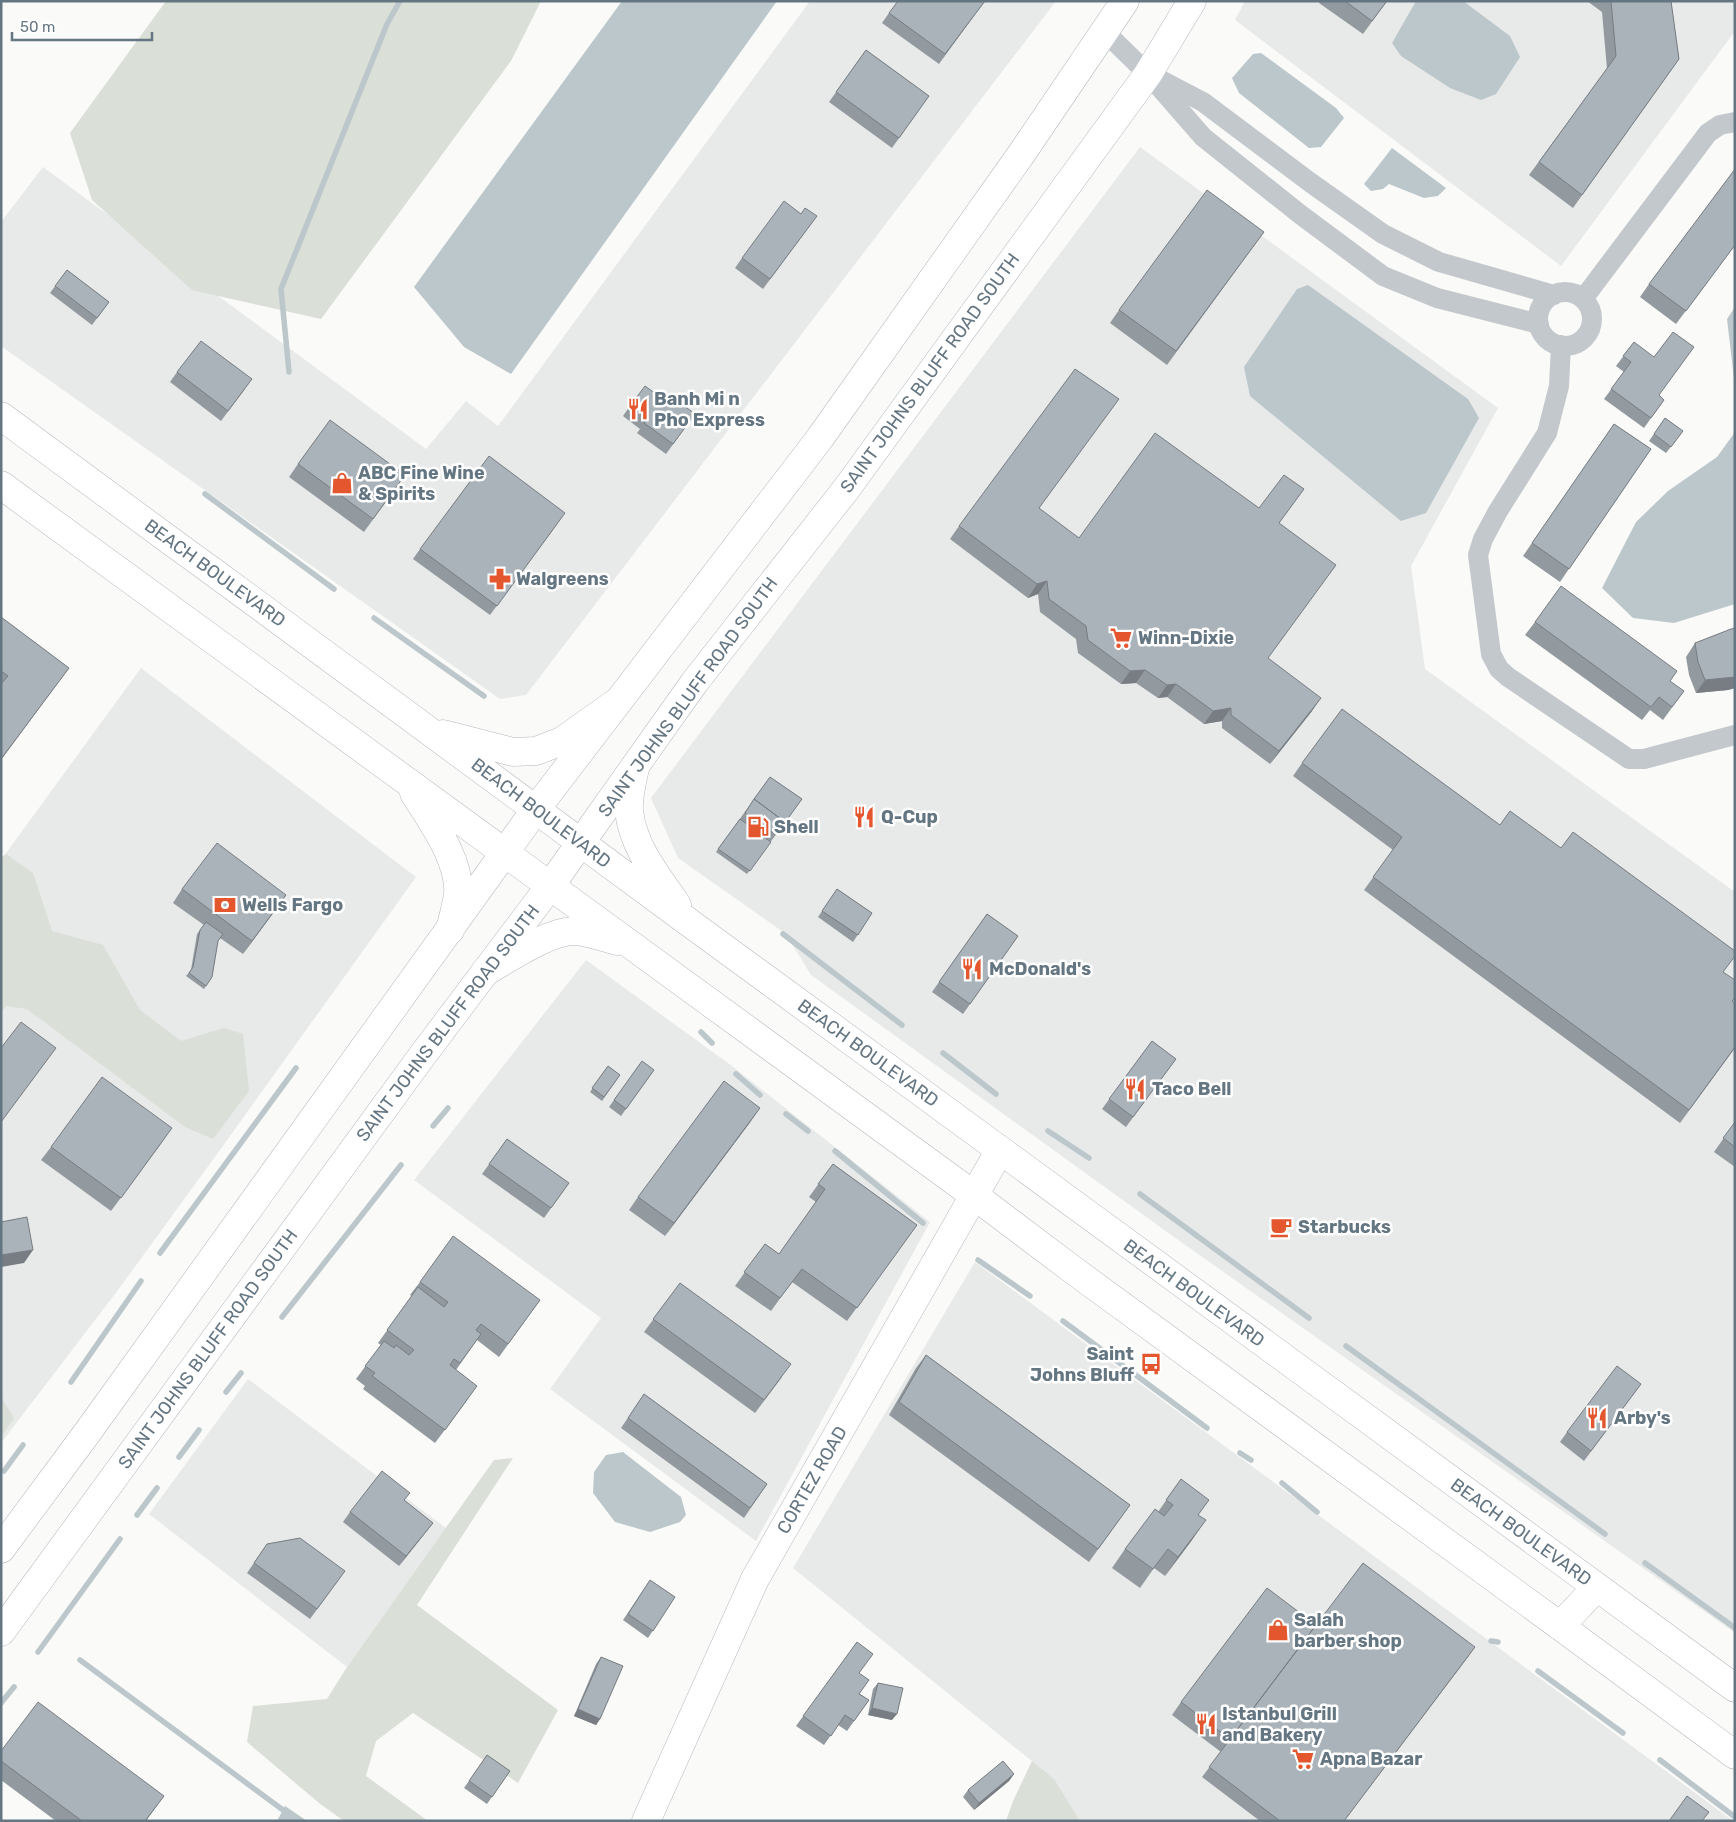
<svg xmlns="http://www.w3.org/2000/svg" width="1736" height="1822" font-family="Rubik,sans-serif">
<rect width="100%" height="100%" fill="#fafaf8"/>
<path fill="#e8e9e9" d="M810,1H1056L526,695L500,699L1,346V222L43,167L426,449L466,401L498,426Z
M1245,1H1735V31L1561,266L1235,20Z
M1140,147L1498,408L1411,566L1425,669L1735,892V1633L1174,1237L811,975L786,934L678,858L651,798Z
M141,668L416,877L225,1143L118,1290L1,1443V860Z
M586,960L732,1066L930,1222L756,1541L550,1389L601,1318L414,1180Z
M975,1262L1686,1786L1733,1821H1046L1054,1779L793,1568Z
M248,1379L446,1528L347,1667L149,1514Z"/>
<path fill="#dadfd7" d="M166,1H541L511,61L321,319L192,290L92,200L70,133Z
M6,854L33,873L52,931L103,945L140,1010L181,1041L224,1028L243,1034L249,1091L213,1139L185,1127L27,1009L6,1006L1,1013V858Z
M1,1397L14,1418L1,1437Z
M513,1458L417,1605L558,1710L518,1783L413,1713L376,1741L366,1776L428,1821H344L319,1803L247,1742L253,1706L327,1699L347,1667L494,1460Z
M1032,1761L1054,1779L1080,1821H1006L1013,1801Z"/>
<path fill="#bbc7cb" d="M622,1H777L511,374L464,347L414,287Z
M1416,1H1463L1510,36L1520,57L1496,94L1481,100L1450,88L1401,56L1392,43Z
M1261,53L1336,108L1344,118L1321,147L1309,148L1239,93L1232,78L1253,54Z
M1392,148L1446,188L1438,196L1424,198L1389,184L1383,189L1371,191L1364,184Z
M1308,285L1468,399L1479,418L1426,513L1401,521L1250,396L1244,367L1297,289Z
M1735,307V387L1727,319Z
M1735,432V604L1674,623L1633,618L1602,588L1636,522L1668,491L1717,457Z
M623,1452L681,1497L686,1515L680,1522L650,1532L615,1522L593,1493L594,1472L606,1455Z
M285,1806L307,1821H277Z"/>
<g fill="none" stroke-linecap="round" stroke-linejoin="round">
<path stroke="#bbc7cb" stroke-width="5.5" d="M289,372L281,289L387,24L400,1
M205,494L334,589
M374,618L484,696
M783,934L902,1025
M701,1032L712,1043
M943,1053L996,1094
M736,1074L760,1095
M786,1114L808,1131
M433,1126L448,1108
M1048,1131L1089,1158
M835,1151L923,1223
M1140,1194L1309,1318
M160,1253L296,1068
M978,1260L1030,1296
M282,1317L401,1165
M1063,1321L1207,1428
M1346,1346L1605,1534
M71,1382L141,1281
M226,1392L241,1373
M1240,1453L1251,1460
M179,1457L199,1430
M4,1471L23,1445
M1282,1483L1317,1512
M137,1515L157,1488
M1645,1563L1735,1628
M1491,1641L1498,1642
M38,1652L120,1539
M80,1660L283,1810
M1538,1671L1623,1733
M1,1703L14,1687
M1660,1760L1735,1817"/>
<g stroke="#b3babf" stroke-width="29">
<path id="secondary" d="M1,1549L87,1433L536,809L820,438L1022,153L1125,1
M1,1632L422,1056L550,886L694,683L847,488L1148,74L1192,1
M646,1821L755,1579L1000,1150"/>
</g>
<g stroke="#b5babe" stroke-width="29">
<path id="primary" d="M172,542L212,571
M687,921L776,986"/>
</g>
<g stroke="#b4b9bd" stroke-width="29">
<path id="highway" d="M1,416L172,542
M1,485L975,1196L1073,1270L1560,1626L1735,1755
M212,571L687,921
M443,734L513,752L536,751L562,741L617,702
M635,768C632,782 628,797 629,811C633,847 657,876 677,905
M414,793C431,821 461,860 458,895C456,907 453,918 450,930
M485,972C508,959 550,930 576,931C590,932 605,938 618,941
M776,986L1735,1688
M1560,1626L1597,1587"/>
</g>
<path stroke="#c3c8cc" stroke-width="20" d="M1105,32L1148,74L1203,137L1301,215L1383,276L1437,298L1539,324
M1159,79L1203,102L1311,183L1383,234L1439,262L1554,295
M1538 319a27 27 0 1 1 54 0a27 27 0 1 1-54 0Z
M1583,299L1708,133L1720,125L1735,122
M1561,345L1559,386L1547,433L1498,511L1483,539L1478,555L1491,654L1499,669L1508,677L1629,759H1644L1735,735"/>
<use href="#secondary" stroke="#fff" stroke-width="28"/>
<use href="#primary" stroke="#fff" stroke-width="28"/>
<use href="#highway" stroke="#fff" stroke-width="28"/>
</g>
<path fill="#929a9f" d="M985,1L939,64L882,23L889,13Z
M1320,1H1387L1363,34L1319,3Z
M1587,1H1671L1679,59L1573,208L1529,175L1607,69L1602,12Z
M866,50L929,96L892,148L829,102Z
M801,214L817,216L763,289L735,268L742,258Z
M1264,232L1167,365L1110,323L1119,310Z
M1735,245L1676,324L1640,297L1649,284Z
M67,270L109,302L92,325L50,293Z
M1634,342L1659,396L1664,400L1644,428L1604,399L1624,372L1616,366Z
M177,372L245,389L221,421L170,382Z
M667,402L695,414L666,454L637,433L640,429L623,416L630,406Z
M1665,418L1683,431L1666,453L1649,441Z
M1614,424L1651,449L1560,582L1523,556Z
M298,464L405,475L364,532L289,477Z
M1304,489L1279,523L1268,658L1312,711L1270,764L1222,728V721L1204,724L1167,697L1158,698L1136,683L1121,684L1078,653L1076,639L1040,612L1038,594L1028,598L950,539L959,526L1039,509L1079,538L1259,508Z
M558,523L490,615L413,559L420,549Z
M1,617L69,668L1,760Z
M1535,622L1670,682L1684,691L1663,720L1650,710L1642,720L1525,635Z
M1735,628V688L1728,690L1696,693L1689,675L1686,657L1695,643Z
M1302,763L1500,825L1723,972L1732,1001L1735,1048L1680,1123L1364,890L1393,850L1293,776Z
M770,777L802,799L747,874L716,852Z
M182,889L286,895L243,954L220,938L218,941L212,977L204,989L186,976L191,970L197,934L204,925L173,903Z
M837,889L872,913L853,942L818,917Z
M987,914L1018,936L963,1014L932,992Z
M1152,1041L1176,1059L1126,1127L1102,1109Z
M642,1061L654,1070L621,1116L609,1107Z
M608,1066L620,1075L602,1101L590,1092Z
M751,1121L665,1236L629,1210L638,1197Z
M1735,1122V1167L1714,1152Z
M507,1139L569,1183L544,1218L482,1174Z
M163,1141L111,1211L41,1160L51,1147Z
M833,1164L917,1225L847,1321L792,1282L771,1311L735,1286L765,1244L779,1254L816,1202L809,1197Z
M420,1282L540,1300L499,1357L477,1340L456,1370L468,1399L435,1443L363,1389L365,1386L356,1379L381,1345L378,1343L412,1296L410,1295Z
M680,1283L782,1377L755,1413L644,1332Z
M926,1355L1130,1505L1089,1562L889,1415L916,1368Z
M1641,1384L1584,1461L1560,1442L1567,1432Z
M644,1394L767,1484L744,1518L621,1428Z
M1181,1479L1199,1515L1192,1540L1165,1576L1154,1568L1140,1588L1112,1568L1125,1549L1158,1512Z
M404,1500L433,1523L399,1566L343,1522L350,1512Z
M267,1544L345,1571L310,1619L247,1573Z
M650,1580L675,1597L648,1638L623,1620Z
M1316,1625L1475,1647L1344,1821H1260L1202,1777L1221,1752L1172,1715L1181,1702Z
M857,1642L859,1673L860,1694L869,1700L847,1731L838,1725L824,1745L796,1726Z
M601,1657L600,1719L596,1725L574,1716L596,1664Z
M878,1683L892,1720L868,1715L873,1689Z
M1,1751L164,1796L146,1821H56L1,1780Z
M487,1755L510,1771L487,1804L464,1788Z
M1014,1774L1009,1781L974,1810L963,1797L968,1790Z"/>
<path fill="#777d82" d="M1047,581L1038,594L1028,598L1037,584Z
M1145,670L1136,683L1121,684L1130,671Z
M1735,677V688L1728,690L1696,693L1705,680Z
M1176,684L1167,697L1158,698L1167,685Z
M1321,698L1312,711L1270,764L1279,751Z
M1231,708L1222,721L1204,724L1213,711Z
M286,895L277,908L243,954L252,941Z
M760,1108L751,1121L665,1236L674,1223Z
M33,1250L24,1263L1,1267V1255Z
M1206,1520L1192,1540L1165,1576L1178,1557Z
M433,1523L426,1532L399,1566L406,1556Z
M1475,1647L1468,1657L1344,1821Z
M872,1708L897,1714L892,1720L868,1715Z
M578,1709L600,1719L596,1725L574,1716Z
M1014,1774L1009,1781L974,1810L979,1803Z"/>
<path fill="#aab3b9" stroke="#777d82" d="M898,1H985L945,54L889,13Z
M1345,1H1387L1372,21Z
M1611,1H1671L1679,59L1582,195L1539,162L1616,56Z
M866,50L929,96L899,138L836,92Z
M1735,169V245L1686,311L1649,284Z
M1207,190L1264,232L1176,351L1119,310Z
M784,201L801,214L805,208L817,216L770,279L742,258Z
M67,270L109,302L97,318L55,286Z
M1673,332L1694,347L1659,395L1664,400L1651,418L1611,389L1631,362L1623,356L1634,342L1654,357Z
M201,341L252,379L228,411L177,372Z
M1075,369L1119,399L1039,508L1079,538L1155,433L1259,508L1284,475L1304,489L1279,523L1336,565L1268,658L1321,698L1279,751L1231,715V708L1213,711L1176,684L1167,685L1145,670L1130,671L1088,640L1086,626L1049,599L1047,581L1037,584L959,526Z
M645,386L667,402L671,396L695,414L673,444L644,423L647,419L630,406Z
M1665,418L1683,431L1671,447L1654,434Z
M330,420L405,475L373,519L298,464Z
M1614,424L1651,449L1569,569L1532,543Z
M489,456L565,513L497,606L420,549Z
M1561,586L1677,671L1670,681L1684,691L1672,707L1659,697L1651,707L1535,622Z
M1,617L69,668L1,759V684L8,676L1,671Z
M1735,628V677L1705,680L1698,662L1695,643L1731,629Z
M1342,709L1500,825L1510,811L1561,848L1573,832L1735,951V956L1723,972L1735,980V998L1732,1001L1735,1003V1047L1689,1110L1373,877L1402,837L1302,763Z
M770,777L802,799L781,828L785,822L754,799Z
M754,799L785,822L776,835L745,813Z
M740,819L771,842L750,871L718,849Z
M217,843L286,895L252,941L182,889Z
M837,889L872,913L858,935L822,911Z
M987,914L1018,936L970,1004L939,982Z
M206,922L223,934L218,941L212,977L206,986L189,973L193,967L200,930Z
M21,1022L56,1048L1,1122V1048Z
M1152,1041L1176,1059L1133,1117L1109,1099Z
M642,1061L654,1070L626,1109L614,1100Z
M608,1066L620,1075L604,1097L592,1088Z
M102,1077L172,1128L121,1198L51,1147Z
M724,1081L760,1108L674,1223L638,1197Z
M1735,1122V1147L1723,1138Z
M507,1139L569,1183L551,1208L489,1164Z
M833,1164L917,1225L857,1308L802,1269L780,1298L744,1272L765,1244L779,1254L825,1189L818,1184Z
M27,1217L33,1250L1,1255V1222Z
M453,1236L540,1300L508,1344L481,1324L476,1330L481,1334L460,1363L454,1359L450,1365L477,1386L445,1430L372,1376L375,1373L365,1366L384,1341L394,1348L396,1345L409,1355L414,1350L387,1330L418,1287L444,1307L448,1302L420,1282Z
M680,1283L791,1364L764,1400L653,1319Z
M926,1355L1130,1505L1098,1549L899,1402Z
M1617,1366L1641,1384L1591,1451L1567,1432Z
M644,1394L767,1484L750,1508L628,1418Z
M382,1471L410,1493L404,1500L433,1523L406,1556L350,1512Z
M1181,1479L1209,1500L1198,1515L1206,1520L1178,1557L1168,1549L1153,1569L1125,1549L1155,1509L1164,1516L1173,1505L1166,1500Z
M300,1538L345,1571L317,1609L254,1563L267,1544Z
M1363,1563L1475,1647L1344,1821H1280L1209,1767Z
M650,1580L675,1597L653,1631L628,1614Z
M1267,1588L1316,1625L1230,1739L1181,1702Z
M857,1642L873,1654L859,1673L869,1680L859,1694L869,1700L854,1721L845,1715L831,1736L803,1716Z
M601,1657L623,1666L600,1719L578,1709Z
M878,1683L903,1688L897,1714L872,1708Z
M38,1702L164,1796L145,1821H82L1,1761V1751Z
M487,1755L510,1771L492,1797L469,1781Z
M1003,1761L1014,1774L979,1803L968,1790Z
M1687,1796L1709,1812L1702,1821H1669Z"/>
<defs>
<g id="restaurant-bare" transform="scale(1.725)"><path d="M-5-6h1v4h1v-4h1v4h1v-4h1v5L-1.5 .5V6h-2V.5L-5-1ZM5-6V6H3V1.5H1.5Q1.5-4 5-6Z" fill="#e4572e" stroke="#fff" stroke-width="2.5" paint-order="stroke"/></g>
<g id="shop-bare" transform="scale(1.725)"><path d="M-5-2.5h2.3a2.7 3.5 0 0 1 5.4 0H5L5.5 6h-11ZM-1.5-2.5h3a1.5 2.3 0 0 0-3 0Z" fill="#e4572e" stroke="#fff" stroke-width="2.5" paint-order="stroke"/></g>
<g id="pharmacy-bare" transform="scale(1.725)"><path d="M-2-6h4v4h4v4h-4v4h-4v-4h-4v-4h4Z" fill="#e4572e" stroke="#fff" stroke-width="2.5" paint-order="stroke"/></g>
<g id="supermarket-bare" transform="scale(1.725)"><path d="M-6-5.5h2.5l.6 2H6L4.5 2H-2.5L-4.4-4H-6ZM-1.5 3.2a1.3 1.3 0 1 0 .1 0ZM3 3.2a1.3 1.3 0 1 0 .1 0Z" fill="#e4572e" stroke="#fff" stroke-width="2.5" paint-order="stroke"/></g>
<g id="fuel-bare" transform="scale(1.725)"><path d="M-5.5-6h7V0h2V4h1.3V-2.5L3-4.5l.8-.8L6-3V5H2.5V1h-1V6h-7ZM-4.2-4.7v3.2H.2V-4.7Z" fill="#e4572e" stroke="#fff" stroke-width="2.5" paint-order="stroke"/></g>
<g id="bank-bare" transform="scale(1.725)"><path d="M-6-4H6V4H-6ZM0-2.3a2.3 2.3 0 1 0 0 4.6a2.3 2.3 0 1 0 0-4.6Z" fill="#e4572e" stroke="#fff" stroke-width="2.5" paint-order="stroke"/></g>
<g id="cafe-bare" transform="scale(1.725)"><path d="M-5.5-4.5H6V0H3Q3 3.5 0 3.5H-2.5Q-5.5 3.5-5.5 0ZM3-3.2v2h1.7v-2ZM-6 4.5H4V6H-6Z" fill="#e4572e" stroke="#fff" stroke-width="2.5" paint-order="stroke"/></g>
<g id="bus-bare" transform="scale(1.725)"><path d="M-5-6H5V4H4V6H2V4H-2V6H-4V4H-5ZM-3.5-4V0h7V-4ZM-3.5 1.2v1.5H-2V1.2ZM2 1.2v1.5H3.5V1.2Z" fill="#e4572e" stroke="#fff" stroke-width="2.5" paint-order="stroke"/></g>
</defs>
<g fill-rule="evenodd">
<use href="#restaurant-bare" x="638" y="409"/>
<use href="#shop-bare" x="342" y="483"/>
<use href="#pharmacy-bare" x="500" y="579"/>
<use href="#supermarket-bare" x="1121" y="638"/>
<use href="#restaurant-bare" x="864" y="817"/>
<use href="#fuel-bare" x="758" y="827"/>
<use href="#bank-bare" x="225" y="905"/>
<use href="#restaurant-bare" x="972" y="969"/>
<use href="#restaurant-bare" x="1135" y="1089"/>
<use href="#cafe-bare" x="1281" y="1227"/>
<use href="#bus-bare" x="1151" y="1364"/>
<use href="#restaurant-bare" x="1597" y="1418"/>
<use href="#shop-bare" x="1278" y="1630"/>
<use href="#restaurant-bare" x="1206" y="1724"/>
<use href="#supermarket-bare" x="1303" y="1759"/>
</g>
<g text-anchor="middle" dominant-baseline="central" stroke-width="5" stroke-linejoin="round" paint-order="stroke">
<g font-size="18" fill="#657683" stroke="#fff">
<text transform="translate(930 373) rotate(-54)">SAINT JOHNS BLUFF ROAD SOUTH</text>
<text transform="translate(215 573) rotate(36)">BEACH BOULEVARD</text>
<text transform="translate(688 697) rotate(-54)">SAINT JOHNS BLUFF ROAD SOUTH</text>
<text transform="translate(541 813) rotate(37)">BEACH BOULEVARD</text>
<text transform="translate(448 1023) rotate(-53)">SAINT JOHNS BLUFF ROAD SOUTH</text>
<text transform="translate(868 1053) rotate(36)">BEACH BOULEVARD</text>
<text transform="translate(1194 1293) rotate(36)">BEACH BOULEVARD</text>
<text transform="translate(208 1349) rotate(-54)">SAINT JOHNS BLUFF ROAD SOUTH</text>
<text transform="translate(812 1480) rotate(-60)">CORTEZ ROAD</text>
<text transform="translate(1521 1532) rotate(36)">BEACH BOULEVARD</text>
</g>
<g font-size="18" font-weight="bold" fill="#657683" stroke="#fff" text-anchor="start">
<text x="654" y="399">Banh Mi n<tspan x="654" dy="21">Pho Express</tspan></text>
<text x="358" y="473">ABC Fine Wine<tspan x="358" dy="21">&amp; Spirits</tspan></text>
<text x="516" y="579">Walgreens</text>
<text x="1138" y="638">Winn-Dixie</text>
<text x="881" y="817">Q-Cup</text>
<text x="774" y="827">Shell</text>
<text x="242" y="905">Wells Fargo</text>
<text x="989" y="969">McDonald's</text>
<text x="1152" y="1089">Taco Bell</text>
<text x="1298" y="1227">Starbucks</text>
<text x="1134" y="1354" text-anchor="end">Saint<tspan x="1134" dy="21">Johns Bluff</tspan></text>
<text x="1614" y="1418">Arby's</text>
<text x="1294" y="1620">Salah<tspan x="1294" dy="21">barber shop</tspan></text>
<text x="1222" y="1714">Istanbul Grill<tspan x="1222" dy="21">and Bakery</tspan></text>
<text x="1320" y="1759">Apna Bazar</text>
</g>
</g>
<rect width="1736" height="1822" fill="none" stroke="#657683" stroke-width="5"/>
<path d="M12 32v8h140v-8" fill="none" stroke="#657683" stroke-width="2.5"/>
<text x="20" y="32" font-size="15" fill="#657683" stroke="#ffffff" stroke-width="4" paint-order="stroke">50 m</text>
</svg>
